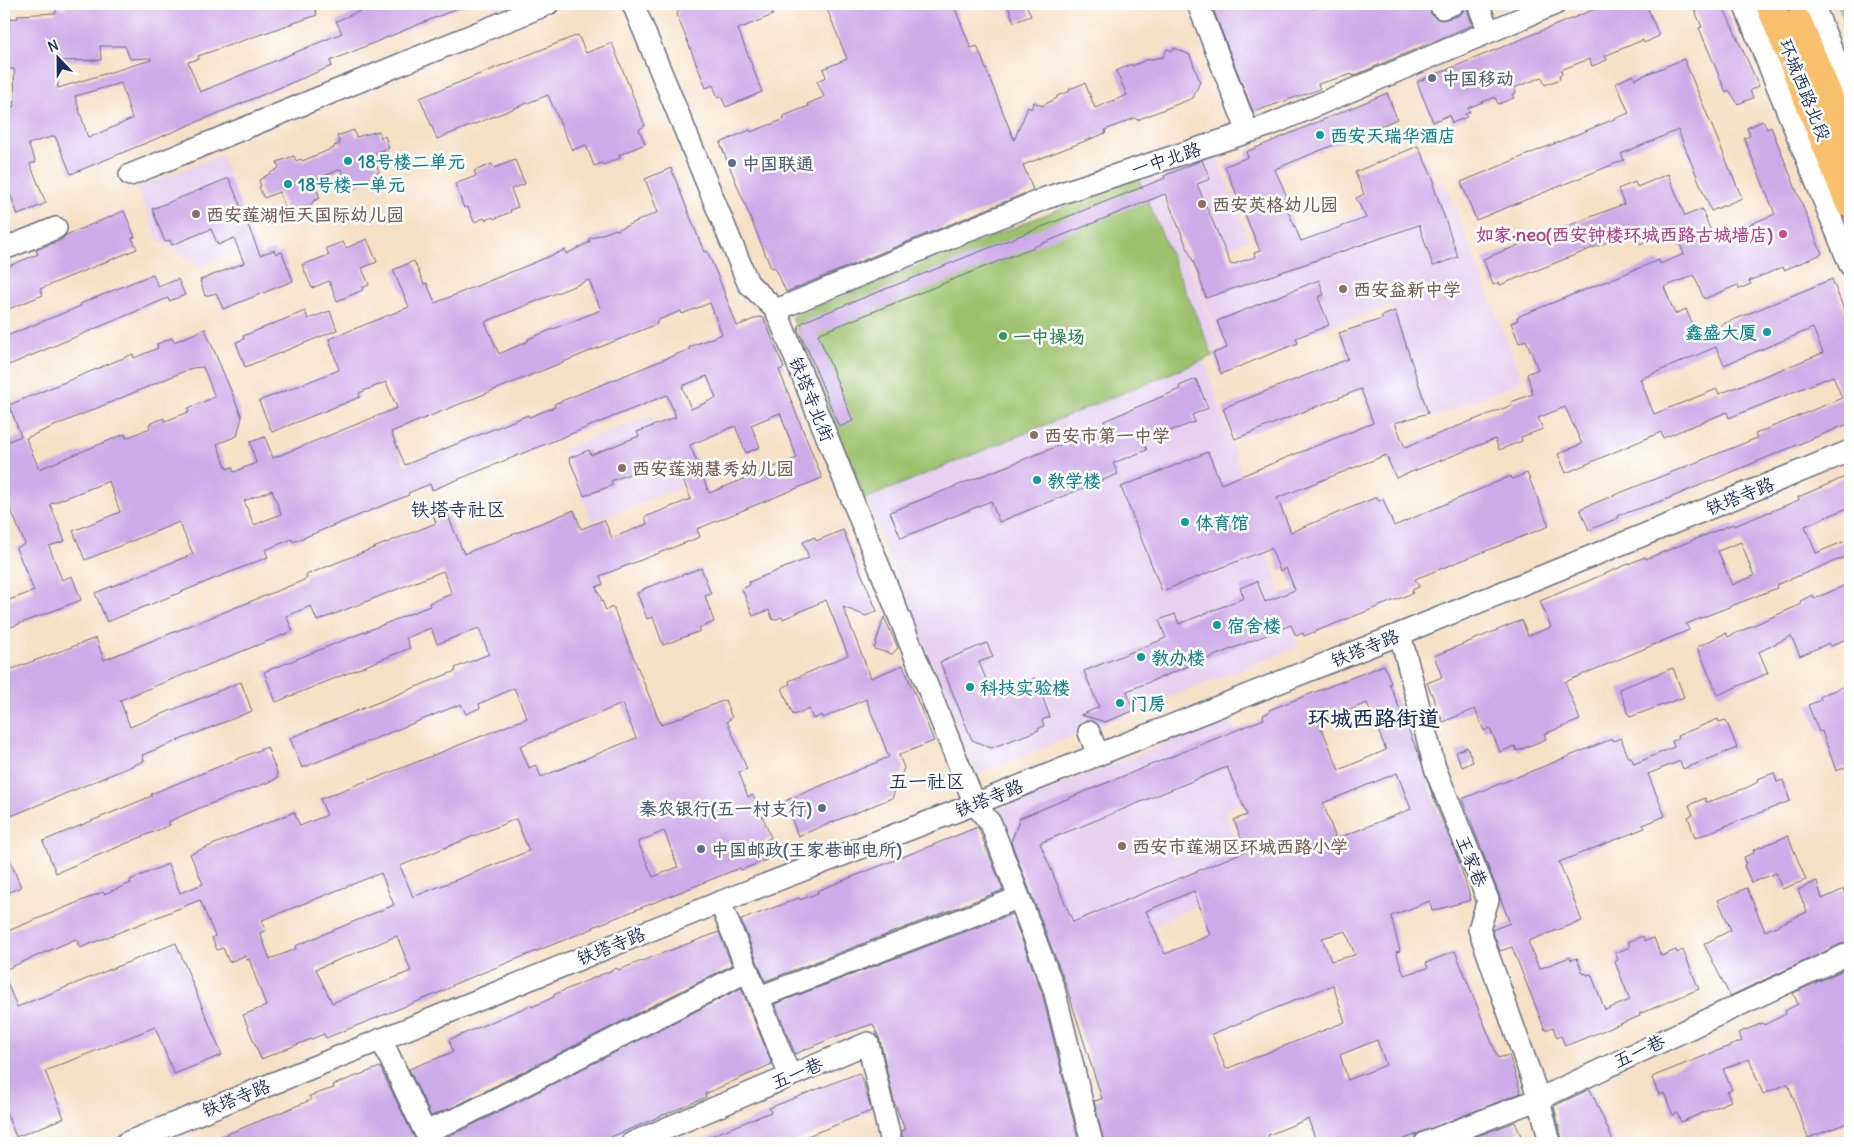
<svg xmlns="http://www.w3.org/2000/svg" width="1854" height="1147" font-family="Delius,'LXGW WenKai TC',sans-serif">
<rect width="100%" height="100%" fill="#fff"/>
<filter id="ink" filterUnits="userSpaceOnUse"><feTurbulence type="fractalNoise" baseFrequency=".02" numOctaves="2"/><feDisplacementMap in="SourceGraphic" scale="10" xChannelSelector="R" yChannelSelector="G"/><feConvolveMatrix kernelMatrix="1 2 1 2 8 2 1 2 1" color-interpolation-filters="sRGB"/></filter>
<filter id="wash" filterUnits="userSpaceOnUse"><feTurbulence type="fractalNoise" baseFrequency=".0096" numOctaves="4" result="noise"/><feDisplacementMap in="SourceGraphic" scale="20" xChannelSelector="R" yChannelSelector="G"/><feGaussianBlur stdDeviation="1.12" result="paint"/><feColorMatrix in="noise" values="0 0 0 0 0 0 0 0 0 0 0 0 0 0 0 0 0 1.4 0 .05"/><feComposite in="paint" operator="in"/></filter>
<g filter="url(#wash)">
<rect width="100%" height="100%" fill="#f5e0c5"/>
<path fill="#e6d2f0" d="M1213,147L1249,240L1191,262L1155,169Z
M221,155L256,243L201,266L158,240L137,188Z
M1152,171L1220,346L1203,355L1298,647L977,774L792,317Z
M1444,181L1523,381L1431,418L1392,305L1229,362L1194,274Z
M653,415L682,487L592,522L563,449Z
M1230,719L1259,793L1225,811L1254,879L1053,972L992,812Z"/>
<path fill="#9bc16c" stroke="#5b7865" d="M1838,4H1850V34Z
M1138,177L1213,356L865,499L792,317Z"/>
<g id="blocks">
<path fill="#cdabe8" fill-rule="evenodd" d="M66,4H100V6L132,4H314L317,15L198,56L199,59L188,62L200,92L342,33L336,21L377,4H468L330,61L332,66L71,174L55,136L28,144L36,162L30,164L46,203L18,215L4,178V110L14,106L13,101H15L14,69H4V29H9V19L18,18V15L56,13V8H66ZM100,46H125L130,59L151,58V60L58,88L57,61L101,60ZM121,83L132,119L88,138L75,96Z
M681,4H769L773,15L738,29L762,92L726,107L721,96L718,98L713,85L706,88L677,15Z
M825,4H953L971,48L977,46L1014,140L1028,107L1031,109L1034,102L1042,106L1057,98V96L1070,91L1069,89L1085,83L1095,108L1127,95L1116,71L1131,64L1132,66L1146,60L1163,57L1167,49L1173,51L1174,48L1190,55L1200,82L1193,98L1137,120L1135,118L1105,130L1106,133L1023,165L1033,190L786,292L775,267L771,268L720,143L750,130L751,132L785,119L783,116L809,106L807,104L824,97L817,81L826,77L823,69L847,59Z
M1007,4H1026L1031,16L1014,22Z
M1211,4H1312L1314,9L1327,4H1428L1431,14L1435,18L1441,20L1458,16L1463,12L1466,4L1472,25L1353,76L1352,74L1318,84L1320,89L1253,112Z
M1607,4H1646L1659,36L1644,43L1643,40L1609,54L1605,56L1607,60L1592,66L1589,59L1561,70L1562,74L1559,75L1560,79L1545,85L1542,77L1514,88L1516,93L1512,94L1514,98L1498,104L1495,97L1468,108L1470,112L1465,114L1467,117L1452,123L1449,115L1433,122L1417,82Z
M1692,4H1722L1759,86L1750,90L1753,98L1738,104L1729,90L1726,92L1699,28L1702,27Z
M578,35L586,53L612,43L645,126L639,129L645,144L619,155L620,158L603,165L602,163L594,166L586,145L572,150L548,95L437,139L420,98Z
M1684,59L1742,198L1711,211L1678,130L1621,154L1624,160L1476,220L1461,182L1629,113L1616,83L1633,75L1635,79Z
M1387,93L1397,119L1275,169L1287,197L1283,199L1301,241L1366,218L1356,198L1364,194L1355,172L1418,146L1435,183L1433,184L1458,257L1433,266L1419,225L1206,298L1199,276L1165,194L818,334L853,421L839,427L807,348H806L798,330L799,325L805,321L1165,178L1164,176L1202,160L1210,179L1197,184L1231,265L1255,257L1254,253L1260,251L1225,166L1248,157L1246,152Z
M1763,121L1767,129L1771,127L1822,254L1784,270L1783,267L1749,281L1751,284L1739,289L1738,285L1704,299L1694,275L1664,287L1675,314L1686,309L1697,335L1832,279L1850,325V423L1667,499L1617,516L1618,518L1589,530L1580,509L1757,438L1755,434L1842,398L1833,376L1729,418L1727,412L1663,438L1661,432L1566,473L1558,454L1582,444L1565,407L1538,418L1543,429L1521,437L1522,441L1499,450L1495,439L1396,478L1386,455L1277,498L1291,532L1377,497L1379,501L1383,499L1394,526L1511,476L1512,479L1527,473L1549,526L1415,579L1419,587L1412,590L1413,593L1304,636L1303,633L1296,636L1291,625L1127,691L1133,711L1105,722L1081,715L1099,707L1084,671L1166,638L1159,620L1175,614L1179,624L1244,598L1240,588L1257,581L1265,602L1295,590L1286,568L1280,571L1271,548L1162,591L1121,487L1208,452L1221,484L1373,423L1361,389L1235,439L1223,408L1348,359L1339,333L1382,319V316L1395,311L1428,413L1395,423L1405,447L1512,405L1511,402L1533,394L1527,374L1538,369L1526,340L1519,343L1511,323L1518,320L1517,317L1659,260L1660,264L1684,254L1674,230L1640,244L1635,231L1500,285L1499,282L1493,285L1483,259L1624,204L1618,189L1635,182L1637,187L1668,174L1685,216L1702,209L1714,239L1775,214L1744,138L1750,136L1747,128ZM1813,328L1823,353L1719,394L1717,389L1654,414L1640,379L1716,347L1724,365Z
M354,130L356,137L379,131L381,138L385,136L389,148L373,154L379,172L374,174L375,179L356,186L355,182L347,185L341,169L327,175L313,180L320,198L313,201V203L296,211L295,208L287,212L279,192L264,198L259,187L261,186L259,180L279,168L277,162L294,156L296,161L301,159L302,161L334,148V146L340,144L337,136Z
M515,160L525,184L511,189L518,207L510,210L511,212L494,219L493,217L485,220L484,218L474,222L468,207L464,208L455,184L476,176L474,171L492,164L494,168Z
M671,168L704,252L707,251L719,279L737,326L759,317L764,318L784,368L779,370L822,478L697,529L700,537L600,576L603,584L596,587L606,610L613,607L661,725L725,700L732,718L727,721L747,769L739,772L748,797L753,795L764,820L771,838L764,841L771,858L741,870L740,868L593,927L594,928L452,985L453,986L441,992L326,1038L324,1034L261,1059L243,1015L266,1006L249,959L246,960L245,956L229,962L223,948L217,950L212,938L215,936L200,900L80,948L76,939L4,970V937L9,934L8,931L103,892L104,894L131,883L130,880L168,864L180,893L203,884L190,854L294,812L300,826L327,815L320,799L374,778V779L527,718L514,688L479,704L480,708L466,714L461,704L302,768L290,738L443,676L456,671L455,668L489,654L479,628L437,644L431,628L406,638L410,648L276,702L264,672L417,611L430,606L429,603L452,594L443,571L317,621L311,606L286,616L293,631L120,700L130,727L241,682L252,711L142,755L144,761L4,819V672L96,638L104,660L302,581L307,578L306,575L436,523L431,509L443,504L464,554L574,510L581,529L604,520L612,538L647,524L645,517L691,499L676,463L652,472L650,466L611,481L613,485L584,496L569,458L589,450L591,455L639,436L637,432L676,417L667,395L432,490L430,484L408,493L409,495L293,542L292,539L265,550L268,557L107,622L95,593L193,554L179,522L85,560L73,531L120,512L109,481L50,504L65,541L49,546L62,580L72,576L81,600L11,627L10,626L4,628V602L34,591L16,548L25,544L11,510L4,512V443L21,436L9,405L133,354L134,358L158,348L157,344L172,338L174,342L205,329L242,417L237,436L217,444L227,469L232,467L234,472L256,463L250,442L265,437L273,458L397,408L386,382L359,393L360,397L272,432L259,401L339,370L329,339L409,307L393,270L414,261L424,284L427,283L435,303L565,250L566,254L590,242L589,239L616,229L617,230L658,212L645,179ZM589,280L601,310L528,339V341L499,354L485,322ZM710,303L722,334L689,347L690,349L554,404L555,407L529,417L528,415L405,465L391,432L657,324L656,321L681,311L682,314ZM203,367L215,397L188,408L189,412L165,421L164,418L149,424L150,428L126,438L125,434L39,469L26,438L192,368ZM707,376L716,398L691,409L682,386ZM780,413L797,458L709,493L690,445L735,426L746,453L760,447L751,425ZM272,490L281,514L254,525L244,501ZM622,704L636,738L541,777L536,765L529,768L520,746ZM516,819L529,851L413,897L400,866ZM664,831L678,867L653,877L638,842ZM381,873L394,905L295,946L296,949L270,959L260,933L266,930L262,920ZM397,936L411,971L332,1003L316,969Z
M229,178L260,255L274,250L276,254L282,252L293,281L223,309L216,293L205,296L200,280L244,263L234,238L218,245L211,229L172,245L170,240L165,242L152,209Z
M124,211L135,237L132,238L137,249L40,289L43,295L4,311V268L38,254L36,250L61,240L66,235Z
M367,239L377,262L362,268L369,285L362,288L363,290L337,301L329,281L312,288L302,265L329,255L326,248L343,242L346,248Z
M153,274L158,287L178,279L185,295L169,301L168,298L4,367V337L81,306L80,304Z
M1319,280L1324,295L1318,297L1329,325L1296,338L1298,343L1221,374L1213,353L1227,348L1217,321Z
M305,311L308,319L330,311L337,330L245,367L236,342L244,339L243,336Z
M1196,379L1208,408L1192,415L1195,422L1143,441L1147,450L1113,463L1118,474L999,522L991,501L901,538L890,512L1106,427L1104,421L1180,389L1179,386Z
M1850,475V507L1805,526L1816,553L1850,539V555L1776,585L1777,588L1686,624L1689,630L1565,682L1580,720L1544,734L1546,739L1517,751L1515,746L1500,752L1490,728L1484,731L1475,709L1443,722L1427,683L1442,677L1434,656L1522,620L1528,636L1551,627L1540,601L1645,557L1646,559L1733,524L1734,526L1799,500L1798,497ZM1741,542L1754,576L1732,585L1718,551Z
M843,530L877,611L866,616L843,607L871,678L903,665L934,741L899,755L904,768L892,798L798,836L785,801L889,757L866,699L823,718L822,715L813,719L809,709L793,715L782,688L790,684L789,681L848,655L826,600L783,619L782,617L773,620L769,610L753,616L742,589L750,585L749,582L809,558L803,542L815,537L816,541Z
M701,568L711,594L705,596L714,622L699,628L700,631L663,645L653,617L647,619L637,593L644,590L643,589Z
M1850,583V637L1831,646L1829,643L1800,656L1791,636L1759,652L1768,673L1718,695L1697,647L1726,633L1728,637L1765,620L1802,604L1800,601L1813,595L1814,599Z
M884,617L898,648L892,654L874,649Z
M987,643L993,657L979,662L993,696L1035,678L1050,717L1042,720L1044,726L1038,729L1039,730L991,748L972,740L940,662Z
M1384,665L1391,683H1389L1419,755L1435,803L1458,859L1471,900L1432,911L1430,901L1391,916L1400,951L1396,952L1404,975L1428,968L1426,963L1455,951L1498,1058L1509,1055L1521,1093L1394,1143H1317L1308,1119L1268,1135L1271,1143H1104L1094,1101L1102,1099L1066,985L1011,842L1020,818L1264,719L1263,715L1270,712L1269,710ZM1367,703L1386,750L1339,770L1319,722ZM1227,767L1247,815L1234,820L1246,851L1073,922L1040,843ZM1397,773L1411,809L1336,839L1323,803ZM1194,891L1210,935L1165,954L1146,911ZM1346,931L1355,955L1331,961L1322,938ZM1333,985L1345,1022L1226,1069L1212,1034ZM1377,1040L1386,1065L1348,1080L1340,1055Z
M1673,668L1684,697L1630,717L1619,689Z
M1850,684V765L1836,771L1822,731L1819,732L1808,705L1821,700L1820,696Z
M1718,719L1719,722L1726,720L1737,748L1683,769L1680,761L1648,774L1665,816L1643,825L1645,828L1559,862L1582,921L1528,941L1539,969L1570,957L1571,960L1577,958L1583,974L1586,973L1587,975L1591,974L1605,1010L1630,1000L1615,962L1618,960L1615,953L1630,947L1628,942L1643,936L1645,941L1654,938L1661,956L1676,950L1677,953L1683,950L1699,989L1639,1014L1640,1016L1565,1046L1561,1036L1557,1038L1553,1027L1545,1030L1512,947L1500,951L1492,930L1510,923L1462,799L1612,739L1613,741L1621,738L1628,757H1631L1634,764L1674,747L1672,741L1678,739L1677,736Z
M267,747L277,773V778L272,781L202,807L168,822L170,825L56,873L43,841L152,796L151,794Z
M1467,747L1473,762L1462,767L1456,752Z
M1774,773L1777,782L1783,780L1790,801L1695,838L1688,817L1693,815L1689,805L1705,798L1706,802L1717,799L1748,787L1758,782L1757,779Z
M978,827L1003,890L765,981L741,920L799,898L800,900L818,893L817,891Z
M1788,836L1806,880L1782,889L1776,873L1751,883L1744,865L1746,864L1744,857L1754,853L1753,850Z
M4,846L21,887L7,893L4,886Z
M1817,881L1822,899L1844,889L1847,896L1850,895V941L1845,942L1730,996L1704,944L1731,930L1718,900L1747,888L1765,931L1807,912L1798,890Z
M1012,914L1042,993L1079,1143H904L901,1131L905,1130L894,1101L880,1040L873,1024L837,1036L795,1054L775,1004Z
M719,932L732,965L458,1105L431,1116L409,1069L453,1052L449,1040L531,1005L532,1007L554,997L553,995L617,968L618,970Z
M176,943L222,1055L174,1074L155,1027L45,1071L64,1118L16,1137L4,1107V975L17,1007Z
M1850,967V1122L1808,1138L1788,1084L1763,1094L1749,1059L1723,1069L1732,1090L1727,1092L1731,1101L1681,1122L1677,1113L1673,1115L1664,1093L1659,1095L1652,1078L1654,1076L1742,1041L1738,1033L1763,1023L1764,1025L1786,1014L1785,1011L1798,1004L1793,993Z
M741,988L772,1064L705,1094L706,1097L597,1143H432L469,1127Z
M380,1067L414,1137L419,1143H205L311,1100L309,1096L334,1088L333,1085Z
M859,1073L864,1084L871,1111L790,1143H693L771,1112L769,1108Z
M1590,1089L1614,1143H1563L1554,1106Z
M1515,1122L1524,1143H1459Z"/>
</g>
</g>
<g filter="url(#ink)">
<use href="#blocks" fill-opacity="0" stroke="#676d82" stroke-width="1"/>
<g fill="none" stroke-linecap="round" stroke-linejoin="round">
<g stroke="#676d82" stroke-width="24">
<path id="minor" d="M633,4L748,283L776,310L963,775L975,804L991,824L1054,989L1092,1143
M1198,4L1248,132
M1440,4L1442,8L1453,4
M1478,4L1489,32
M1744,4L1850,265
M1813,4L1850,94
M130,175L548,4
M4,249L56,228
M776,310L1046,198L1270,125L1555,4
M1400,634L1435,768L1488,900L1479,929L1539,1099L1550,1143
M1089,732L1098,755
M720,902L790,1076
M759,997L1018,898
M381,1039L425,1132L463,1116L748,971
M126,1143L720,902L975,804L1400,634L1850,451
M632,1143L868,1043L891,1143
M1425,1143L1539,1099L1850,953"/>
</g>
<g stroke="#676d82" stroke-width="30">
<path id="major" d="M1770,4L1850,204
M1798,23L1850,149"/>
</g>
<use href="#minor" stroke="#fff" stroke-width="21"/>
<use href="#major" stroke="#f8bf6c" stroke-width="28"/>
</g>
</g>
<g fill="#5c6f8a" stroke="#fff" stroke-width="2">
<circle cx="1432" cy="78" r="5"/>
<circle cx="732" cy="163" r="5"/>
<circle cx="822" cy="808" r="5"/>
<circle cx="701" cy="849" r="5"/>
</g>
<g fill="#0f9aa8" stroke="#fff" stroke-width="2">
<circle cx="1320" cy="135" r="5"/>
<circle cx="348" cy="161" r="5"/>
<circle cx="288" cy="184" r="5"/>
<circle cx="1767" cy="332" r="5"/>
<circle cx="1037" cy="480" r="5"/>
<circle cx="1185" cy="522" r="5"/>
<circle cx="1217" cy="625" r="5"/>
<circle cx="1141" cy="657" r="5"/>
<circle cx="970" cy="687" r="5"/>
<circle cx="1120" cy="703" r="5"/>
</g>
<g fill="#8d6e63" stroke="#fff" stroke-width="2">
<circle cx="1202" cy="204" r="5"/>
<circle cx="196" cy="214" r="5"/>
<circle cx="1343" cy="289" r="5"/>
<circle cx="1034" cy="435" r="5"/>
<circle cx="622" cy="468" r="5"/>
<circle cx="1122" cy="846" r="5"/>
</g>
<circle fill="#d1479c" stroke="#fff" stroke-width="2" cx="1783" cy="234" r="5"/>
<circle fill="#2e9e5b" stroke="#fff" stroke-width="2" cx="1003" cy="336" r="5"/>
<g text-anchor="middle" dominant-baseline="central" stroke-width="5" stroke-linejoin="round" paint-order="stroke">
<g font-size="18" font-weight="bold" fill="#4e5e75" stroke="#fff" text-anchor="start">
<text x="1442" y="78">中国移动</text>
<text x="742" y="163">中国联通</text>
<text x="812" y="808" text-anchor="end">秦农银行(五一村支行)</text>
<text x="711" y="849">中国邮政(王家巷邮电所)</text>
</g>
<g font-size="18" fill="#1b2f5e" stroke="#fff">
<text transform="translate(1805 90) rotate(68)">环城西路北段</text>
<text transform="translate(1166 159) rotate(-18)">一中北路</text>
<text transform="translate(812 399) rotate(68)">铁塔寺北街</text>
<text transform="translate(1740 496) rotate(-22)">铁塔寺路</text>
<text transform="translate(1365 648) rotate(-22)">铁塔寺路</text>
<text transform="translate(989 798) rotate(-22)">铁塔寺路</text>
<text transform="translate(1472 861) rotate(68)">王家巷</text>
<text transform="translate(611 946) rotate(-22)">铁塔寺路</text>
<text transform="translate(1639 1051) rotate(-25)">五一巷</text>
<text transform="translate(797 1073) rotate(-23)">五一巷</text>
<text transform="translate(236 1098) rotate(-22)">铁塔寺路</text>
</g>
<g font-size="18" font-weight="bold" fill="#0d838f" stroke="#fff" text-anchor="start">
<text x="1330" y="135">西安天瑞华酒店</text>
<text x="358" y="161">18号楼二单元</text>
<text x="298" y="184">18号楼一单元</text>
<text x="1757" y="332" text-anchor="end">鑫盛大厦</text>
<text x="1047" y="480">教学楼</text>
<text x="1195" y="522">体育馆</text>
<text x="1227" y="625">宿舍楼</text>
<text x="1151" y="657">教办楼</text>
<text x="980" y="687">科技实验楼</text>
<text x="1130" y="703">门房</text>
</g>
<g font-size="18" font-weight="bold" fill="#785e54" stroke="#fff" text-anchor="start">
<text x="1212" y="204">西安英格幼儿园</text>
<text x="206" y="214">西安莲湖恒天国际幼儿园</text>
<text x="1353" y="289">西安益新中学</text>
<text x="1044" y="435">西安市第一中学</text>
<text x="632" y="468">西安莲湖慧秀幼儿园</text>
<text x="1132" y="846">西安市莲湖区环城西路小学</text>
</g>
<g font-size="18" font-weight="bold" fill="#b23c85" stroke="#fff" text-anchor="end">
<text x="1773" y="234">如家·neo(西安钟楼环城西路古城墙店)</text>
</g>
<g font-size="18" font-weight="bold" fill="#27864d" stroke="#fff" text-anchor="start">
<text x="1013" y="336">一中操场</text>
</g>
<g font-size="19" fill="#1b2f5e" stroke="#fff">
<text x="458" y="509">铁塔寺社区</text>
<text x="927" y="781">五一社区</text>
</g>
<g font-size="22" font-weight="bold" fill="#1b2f5e" stroke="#fff">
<text x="1374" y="718">环城西路街道</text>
</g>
</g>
<rect width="1854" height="1147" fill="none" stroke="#fff" stroke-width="20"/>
<g transform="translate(58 58) rotate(338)" stroke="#ffffff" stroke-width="4" paint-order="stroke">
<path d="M0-4L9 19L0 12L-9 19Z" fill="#1b2f5e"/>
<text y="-8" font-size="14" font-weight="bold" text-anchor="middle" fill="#1b2f5e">N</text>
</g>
</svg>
